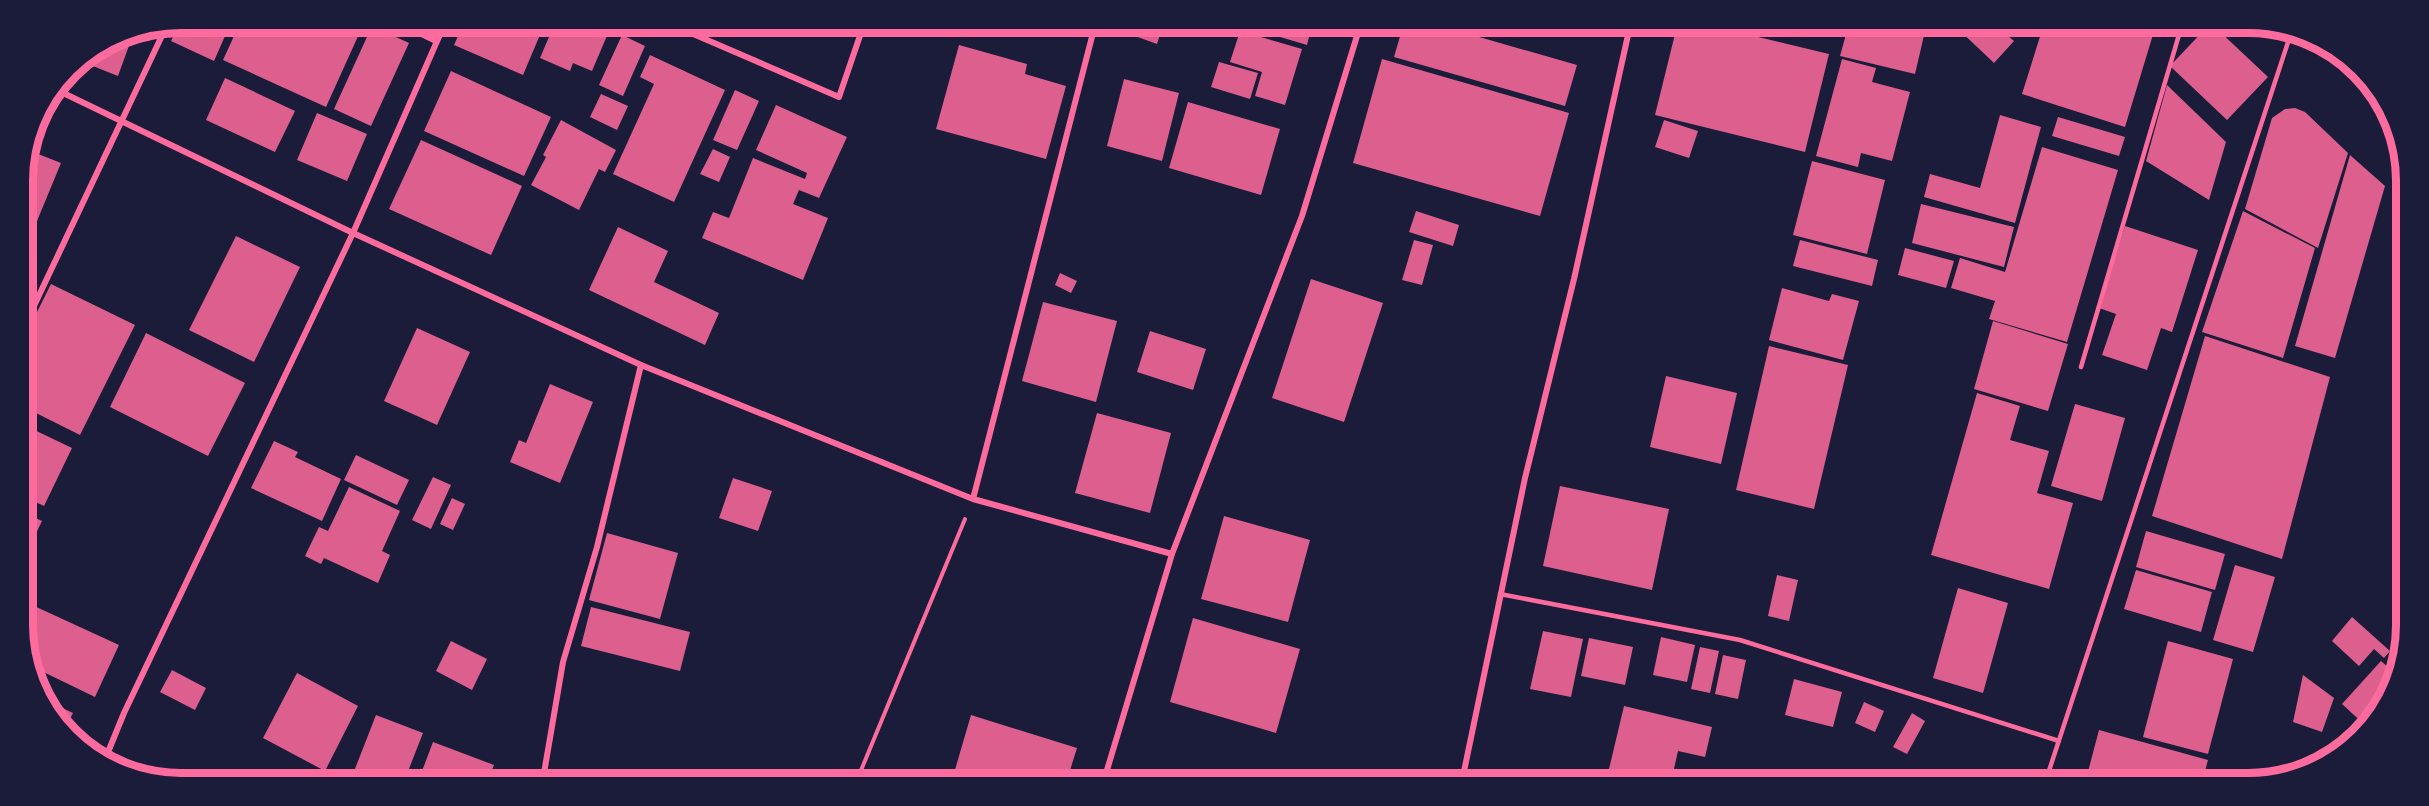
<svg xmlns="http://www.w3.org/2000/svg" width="2429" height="806" font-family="'IBM Plex Serif',serif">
<rect width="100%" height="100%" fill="#1b1b3a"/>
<path fill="#dd5f8e" d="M180,23H196L225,36L214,61L171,41Z
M240,23H364L326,107L223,60Z
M464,23H545L523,75L454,45Z
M555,23L612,24L592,71L573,63L570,71L540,58Z
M884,24H923L921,34L883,27Z
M1123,25H1163L1157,44L1121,31Z
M1206,25H1235L1233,34Z
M1239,25H1312L1307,45Z
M372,26L409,43L371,126L334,109Z
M1403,26H1441L1577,65L1565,106L1394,57Z
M1677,26L1717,27L1829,54L1805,152L1655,115Z
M1848,27H1926L1915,74L1840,56Z
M1956,27H2013L2007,35L2014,41L1994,63Z
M2043,27L2155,28L2125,127L2022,94Z
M2206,28H2216L2268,77L2227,120L2170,66Z
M1240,31L1302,49L1285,105L1255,96L1262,72L1230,62Z
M134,32L118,76L80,61L121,34Z
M622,35L645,46L623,96L599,85Z
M959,45L1027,64L1025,74L1066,86L1046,159L936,129Z
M650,55L725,90L674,202L613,174L654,84L640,77Z
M1382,59L1569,113L1540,216L1353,163Z
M1842,59L1876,68L1872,82L1910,92L1892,161L1861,153L1858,167L1816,156Z
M1219,62L1258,73L1250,99L1211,87Z
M451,71L551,117L524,176L424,131Z
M225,78L295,111L275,152L206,120Z
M1124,79L1179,93L1162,161L1107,146Z
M2167,85L2226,142L2209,200L2146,161Z
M735,90L759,101L737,150L713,140Z
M601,94L628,106L617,130L590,117Z
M1188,102L1280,129L1261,195L1169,168Z
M776,105L847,137L819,198L799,190L793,204L828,218L803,280L702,238L713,212L729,218L753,158L805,179L807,173L756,150Z
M2295,108L2305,112L2348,153L2318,248L2245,209L2272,118L2285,109Z
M317,113L367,134L347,181L297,160Z
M2000,115L2041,127L2015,223L1924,197L1930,174L1980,188Z
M2058,117L2125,137L2119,156L2052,136Z
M561,120L616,150L605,172L599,169L579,210L531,185L546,157L543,155Z
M1664,120L1698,131L1689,158L1655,147Z
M421,140L522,186L491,255L389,209Z
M2042,147L2118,170L2067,342L1989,319L1995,301L1951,288L1960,258L2005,272Z
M713,149L730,157L719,182L700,174Z
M28,150L61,163L30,238L23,235V171Z
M2350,155L2385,186L2335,358L2295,346Z
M1812,161L1885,180L1867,254L1793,235Z
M1921,204L2014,227L2004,267L1912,243Z
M1416,211L1459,225L1453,246L1409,232Z
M2243,211L2315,248L2283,358L2202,332Z
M2125,226L2198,250L2172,332L2161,328L2147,370L2102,355L2116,314L2099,308Z
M618,227L668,251L654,282L719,313L705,345L589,290Z
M236,236L300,267L254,362L189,330Z
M1414,240L1433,245L1422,285L1402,280Z
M1800,240L1878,260L1872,286L1793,266Z
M1905,248L1954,261L1946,288L1898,275Z
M1060,273L1077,281L1071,293L1055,285Z
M1311,279L1383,303L1344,422L1272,398Z
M51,284L135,325L80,435L24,407V338Z
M1782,288L1829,301L1832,294L1859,301L1843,360L1769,340Z
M1043,302L1117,321L1096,402L1022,381Z
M1993,321L2068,344L2048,411L1974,389Z
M417,328L470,352L437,425L384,401Z
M1150,331L1206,349L1193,390L1137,372Z
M146,333L245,383L208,456L110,407Z
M2205,336L2330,377L2282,559L2152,516Z
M1769,346L1848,365L1814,509L1736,490Z
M1666,376L1737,393L1721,464L1650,447Z
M550,384L593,402L560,483L510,462L519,440L526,443Z
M1977,393L2020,406L2010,440L2049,451L2037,493L2073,503L2049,589L1931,555Z
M2075,404L2125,418L2102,501L2051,486Z
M1097,413L1171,433L1150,513L1075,493Z
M24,425L72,448L44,506L25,497Z
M274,441L298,452L295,457L341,479L322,521L251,488Z
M356,455L409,480L397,505L344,480Z
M433,477L451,485L431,529L412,520Z
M733,478L772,491L758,531L719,518Z
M1560,486L1669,509L1652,590L1543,566Z
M349,487L400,511L382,551L390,555L378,583L324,558L321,564L305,556L319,527L328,531Z
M452,498L465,504L453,530L440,524Z
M25,513L42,521L25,556Z
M1224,516L1310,540L1288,622L1201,599Z
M2146,531L2225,554L2215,590L2136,567Z
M607,533L678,553L660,619L589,600Z
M2235,565L2275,577L2253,652L2213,640Z
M2136,570L2212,592L2201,632L2124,609Z
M1777,575L1798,580L1789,621L1768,616Z
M1958,588L2008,603L1983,693L1933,678Z
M32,605L119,645L95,697L31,666L25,656V619Z
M591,607L690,632L680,671L581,646Z
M2352,617L2390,651L2384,658L2374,649L2359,666L2332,641Z
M1193,618L1300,649L1276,733L1170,702Z
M1543,631L1583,639L1571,697L1530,689Z
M1661,637L1695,645L1687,682L1653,675Z
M1589,638L1633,647L1625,685L1581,676Z
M451,641L487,659L472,690L436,671Z
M2168,641L2233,659L2208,754L2143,737Z
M1700,647L1719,651L1710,693L1691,689Z
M1723,655L1746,660L1738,699L1715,694Z
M2381,661L2397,675L2380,713L2367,727L2342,704Z
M172,670L206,688L195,710L160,692Z
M297,673L358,706L325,771L263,738Z
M2303,675L2334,698L2322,732L2293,722Z
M1794,679L1842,692L1833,727L1785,715Z
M48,701L73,713L64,731L62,730Z
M1864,702L1884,711L1875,732L1855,723Z
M1624,706L1712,727L1705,757L1678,751L1671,782L1609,769Z
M1912,713L1925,721L1907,754L1893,747Z
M376,715L423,733L405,779H351Z
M971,715L1077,748L1067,780H952Z
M2099,730L2208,760L2202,783H2085Z
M433,742L494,765L488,779H419Z"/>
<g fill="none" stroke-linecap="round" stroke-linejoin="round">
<path stroke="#ff6b9d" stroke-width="4" d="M857,780L965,519"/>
<path stroke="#ff6b9d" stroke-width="4.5" d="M2081,367L2181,28
M1500,594L1740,640L2059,741
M2045,783L2292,30"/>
<path stroke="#ff6b9d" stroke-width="6" d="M399,23L436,41
M670,24L839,97L864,24
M55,89L353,233L641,365L597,547L563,662L543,779
M24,327L167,25
M641,365L973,499L1172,554
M973,499L1095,25
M106,757L124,713L353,233L445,23
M1104,780L1172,554L1302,216L1360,26
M1462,781L1525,478L1574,279L1630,26"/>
</g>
<path d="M0 0H2429V806H0ZM181 33H2248A148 148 0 0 1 2396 181V625A148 148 0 0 1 2248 773H181A148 148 0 0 1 33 625V181A148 148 0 0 1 181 33Z" fill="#1b1b3a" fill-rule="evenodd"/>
<path fill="none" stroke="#ff6b9d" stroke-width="8" d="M181 33H2248A148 148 0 0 1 2396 181V625A148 148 0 0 1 2248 773H181A148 148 0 0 1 33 625V181A148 148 0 0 1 181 33Z"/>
</svg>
